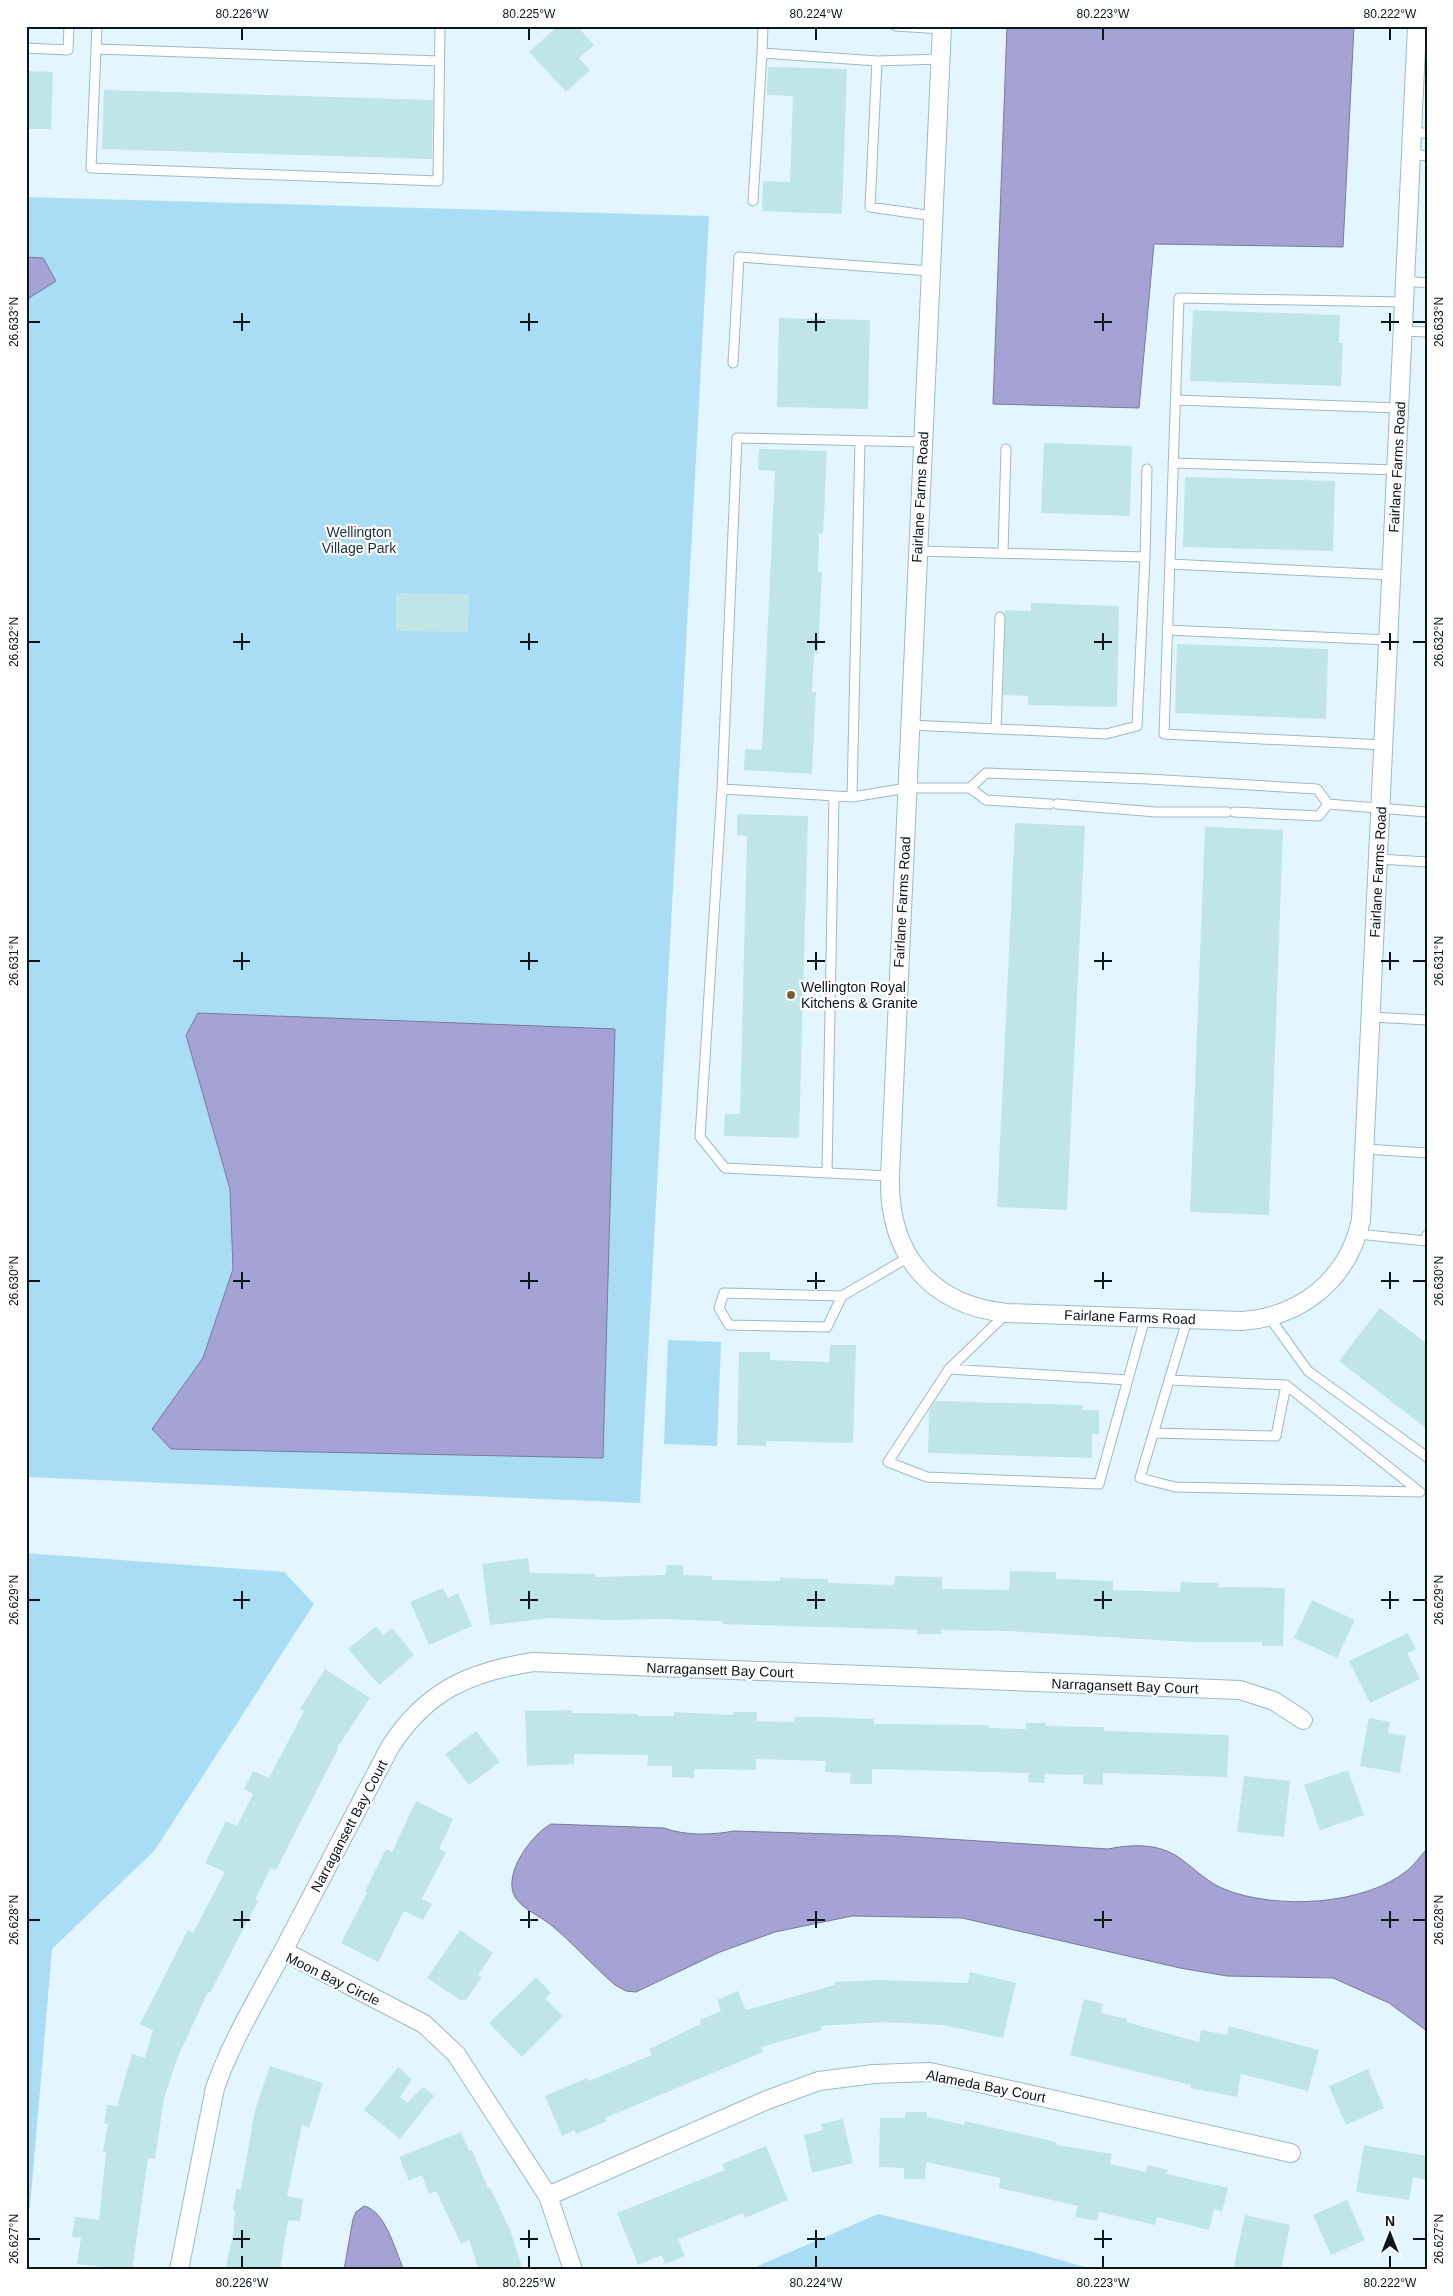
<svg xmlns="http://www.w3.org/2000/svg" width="1453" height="2296" font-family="Helvetica,sans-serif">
<rect width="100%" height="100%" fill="#e3f6ff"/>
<path fill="#a8ddf5" d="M26,197L709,216L640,1503L26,1477Z
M668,1340L721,1342L717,1446L664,1444Z
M26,1553L284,1572L314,1604L155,1850L52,1949L30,2207L26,2214Z
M878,2214L1029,2251L1095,2270H749Z"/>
<path fill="#a5a3d4" stroke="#77799c" d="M1007,26H1354L1343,247L1154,244L1139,408L993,404Z
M26,257L43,258L56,281L26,300Z
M198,1013L615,1029L603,1458L171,1449L152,1429L203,1358L233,1269L230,1189L186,1035Z
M551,1824L664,1828C686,1836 712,1835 734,1831L899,1836L1108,1849C1132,1844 1160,1843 1181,1859C1195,1869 1207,1882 1224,1889C1275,1910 1366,1906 1409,1869C1416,1863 1421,1855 1427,1849V2031L1389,2003L1333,1978L1227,1976L1180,1968L962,1918L852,1916L775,1932L720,1952L636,1992L626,1991L615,1985C593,1966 573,1943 551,1925C540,1916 522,1909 515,1897C502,1874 532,1834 551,1824Z
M364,2206C386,2211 395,2251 404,2270H344L353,2219L356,2212Z"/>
<path fill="#c0e5e6" d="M558,26H577L594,45L579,58L590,70L566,92L529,52Z
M768,67L847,69L842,214L762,211L763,181L790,182L793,96L767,95Z
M26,71L53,72L51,129H26Z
M104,90L433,100L432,159L102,149Z
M1193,310L1340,315L1339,343H1343L1341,386L1190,381Z
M779,318L870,320L868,409L777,407Z
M1044,443L1132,446L1130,516L1041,513Z
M759,449L827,451L823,534L819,533L818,572H822L818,654L814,653L812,692H816L812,774L744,770L745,749L762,750L775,471L758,470Z
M1185,477L1335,481L1333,551L1183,547Z
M396,593L469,594L468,632L396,631Z
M1031,603L1119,606L1117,707L1028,705V696L1003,695L1005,610L1031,611Z
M1177,644L1328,649L1326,719L1175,713Z
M737,814L808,816L799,1138L724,1136L725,1114H740L747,836L737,835Z
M1015,823L1085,826L1067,1210L997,1207Z
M1205,827L1283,830L1269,1215L1190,1212Z
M1380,1308L1427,1344V1429L1339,1361Z
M830,1345H856L853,1443L766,1441V1446L737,1445L739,1352H770V1360L829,1362Z
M935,1401L1083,1405L1082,1410H1099V1434H1092V1458L928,1453L929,1411Z
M528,1558L530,1573L595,1574V1577L666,1575V1565H683V1575L712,1576V1580L780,1581V1578L828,1579V1583L894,1585L895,1576L942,1577V1589L1009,1590L1010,1571L1056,1572V1579L1113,1581V1590L1180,1592L1181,1582L1218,1583V1587L1285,1588L1283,1646H1262V1642H1191L1008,1631L941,1630V1634H917V1630L893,1629L722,1624V1621L661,1619L608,1620L551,1618L490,1625L482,1564Z
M443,1588L448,1598L458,1593L472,1626L429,1645L410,1602Z
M1312,1600L1355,1620L1337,1658L1294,1638Z
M376,1626L383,1635L392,1628L414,1655L379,1685L348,1649Z
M1408,1633L1416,1650L1407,1653L1420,1679L1370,1703L1349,1661Z
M325,1669L370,1698L337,1748L338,1749L276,1870L271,1868L255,1900L258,1901L210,1993L208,1992L177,2059L164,2098L155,2159L148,2158L132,2270L77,2264L81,2238L72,2237L75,2217L99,2220L106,2152H103L108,2124L104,2123L107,2105L117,2106L132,2054L145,2058L153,2030L140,2024L188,1930L193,1933L225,1872L205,1863L226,1821L237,1826L253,1794L244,1789L253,1771L269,1778L304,1711L300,1709Z
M572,1710V1713L638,1714V1716H674V1712L734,1715V1712H757V1721L794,1722L795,1717H823L874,1719V1724L989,1725V1728L1026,1729V1723H1046V1726L1104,1727V1731L1229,1735L1227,1777L1103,1773V1785L1083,1784V1775L1045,1774L1044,1783L1028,1782L1029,1773L872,1769V1784H850L851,1773L825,1772L826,1761L756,1759V1770L694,1769V1778L672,1777V1766H647L648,1755L574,1754V1764L527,1766L525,1711Z
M1369,1718L1390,1722L1388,1733L1406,1736L1400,1773L1360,1766Z
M476,1731L500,1762L469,1785L445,1754Z
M1348,1770L1364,1815L1320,1830L1304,1785Z
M1244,1776L1290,1781L1284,1837L1237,1832Z
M416,1801L453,1819L439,1849L446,1852L422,1899L432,1904L423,1920L404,1911L378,1962L341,1943L367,1893L365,1891L386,1849L392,1852Z
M460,1930L493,1953L478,1975L482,1977L466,2000H460L427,1978Z
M970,1972L1016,1983L1003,2038L943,2025L883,2022L821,2026L822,2030L761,2047L763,2052L605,2118L607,2121L576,2134L574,2130L562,2136L545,2096L587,2078L589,2081L652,2055L649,2049L701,2024L700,2020L721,2011L717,2000L738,1991L746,2010L835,1985V1982L879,1980L968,1983Z
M536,1977L551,1993L545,1998L563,2016L522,2057L489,2023Z
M1084,1999L1103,2004L1101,2013L1127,2019L1126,2022L1199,2042L1201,2030L1227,2035L1229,2026L1319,2050L1308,2091L1241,2074L1237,2097L1190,2088L1191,2085L1070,2055Z
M270,2066L323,2083L309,2128L302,2125L287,2196L303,2199L300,2221L288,2220L280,2270H225L233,2235L235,2211L233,2210L236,2189H241L255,2110Z
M398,2067L412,2079L400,2097L407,2103L423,2087L434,2096L400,2139L364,2110Z
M1368,2069L1384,2108L1346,2125L1329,2086Z
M905,2112H927V2117L964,2125L965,2121L1056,2142V2145L1112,2154L1110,2164L1146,2172L1147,2165L1168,2170L1167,2174L1228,2188L1222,2212L1214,2209L1209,2230L1157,2217L1155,2225L1099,2212L1097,2221L1075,2217L1078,2206L999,2188L1000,2178L926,2162L925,2179H904V2168L879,2167L880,2118H905Z
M843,2119L853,2163L812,2173L804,2135L823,2130L821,2124Z
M461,2132L469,2151L472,2150L488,2188L490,2187L510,2230L523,2270H479L469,2240L461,2244L436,2191L429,2194L422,2175L409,2181L399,2157Z
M1364,2145L1427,2156V2180L1413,2177L1409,2200L1356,2192Z
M766,2146L788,2200L745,2218L743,2213L678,2239L685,2256L665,2264L662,2255L638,2265L617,2213L725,2170L722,2164Z
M1347,2200L1365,2240L1331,2255L1313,2215Z
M1245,2215L1290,2225L1281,2270H1233Z"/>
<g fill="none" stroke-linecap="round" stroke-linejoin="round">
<g stroke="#9bb9c7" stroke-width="11">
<path id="lane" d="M97,26L91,168L438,181L440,26
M896,26L942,29
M26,48L68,50L69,26
M96,49L439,61
M762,53L763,26
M1412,133H1427
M1411,154L1427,156
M753,201L762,53L877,61
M933,216L870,207L877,61L940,59
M1405,281L1427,283
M1403,331L1427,332
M733,363L739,257L930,271
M1176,400L1399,408
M923,442L737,438L722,789L852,797L907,788H970L986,800L1050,804
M1173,463L1397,470
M1003,553L1006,449
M1145,557L1147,469
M1170,564L1392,575
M1167,630L1389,640
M910,725L1106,734L1137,726L1145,557L918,551
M996,729L1000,617
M1384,745L1164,734L1179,298L1404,302
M970,788L986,773L1148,779L1317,789L1328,804L1427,812
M722,789L700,1137L725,1168L890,1176
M852,797L860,441
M1057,804L1156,812H1227
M1234,812L1319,816L1328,804
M1379,859L1427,862
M1372,1017L1427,1020
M1366,1149L1427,1153
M827,1173L834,796
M1358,1234L1426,1241L1427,1235
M842,1296L827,1327L729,1325L719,1308L724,1293L842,1296L909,1257
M1007,1313L949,1369L888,1462L927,1477L1099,1484L1145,1318
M1270,1318L1308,1371L1427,1457
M949,1369L1128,1380
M1169,1380L1286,1385L1420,1492L1175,1487L1140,1478L1187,1320
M1153,1433L1276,1436L1286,1385"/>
</g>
<g stroke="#9bb9c7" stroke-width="20">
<path id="street" d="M942,26L890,1176C888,1253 929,1305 1007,1313L1241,1321C1302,1317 1348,1279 1361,1220L1417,26
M283,1951L390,1747C426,1691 469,1672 533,1662L1240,1690L1274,1701L1303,1720
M548,2196L767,2100L819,2081L874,2074L930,2072L1291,2153
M179,2270L215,2088C232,2040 259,1996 283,1951L424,2024L456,2054L548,2196L573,2270"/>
</g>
<use href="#lane" stroke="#fff" stroke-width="9"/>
<use href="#street" stroke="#fff" stroke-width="18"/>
</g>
<path fill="none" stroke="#0b161b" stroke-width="2" d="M242,28V40M529,28V40M816,28V40M1103,28V40M1390,28V40M242,313V331M529,313V331M816,313V331M1103,313V331M1390,313V331M28,322H40M233,322H250M520,322H538M807,322H825M1094,322H1112M1381,322H1399M1413,322H1426M242,633V650M529,633V650M816,633V650M1103,633V650M1390,633V650M28,642H40M233,642H250M520,642H538M807,642H825M1094,642H1112M1381,642H1399M1413,642H1426M242,952V970M529,952V970M816,952V970M1103,952V970M1390,952V970M28,961H40M233,961H250M520,961H538M807,961H825M1094,961H1112M1381,961H1399M1413,961H1426M242,1272V1289M529,1272V1289M816,1272V1289M1103,1272V1289M1390,1272V1289M28,1281H40M233,1281H250M520,1281H538M807,1281H825M1094,1281H1112M1381,1281H1399M1413,1281H1426M242,1591V1609M529,1591V1609M816,1591V1609M1103,1591V1609M1390,1591V1609M28,1600H40M233,1600H250M520,1600H538M807,1600H825M1094,1600H1112M1381,1600H1399M1413,1600H1426M242,1911V1928M529,1911V1928M816,1911V1928M1103,1911V1928M1390,1911V1928M28,1920H40M233,1920H250M520,1920H538M807,1920H825M1094,1920H1112M1381,1920H1399M1413,1920H1426M242,2230V2248M529,2230V2248M816,2230V2248M1103,2230V2248M28,2239H40M233,2239H250M520,2239H538M807,2239H825M1094,2239H1112M1413,2239H1426M242,2256V2268M529,2256V2268M816,2256V2268M1103,2256V2268M1390,2256V2268"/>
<circle fill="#775f2f" stroke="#fff" stroke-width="2" cx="791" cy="995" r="5"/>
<g text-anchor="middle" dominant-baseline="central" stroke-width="4.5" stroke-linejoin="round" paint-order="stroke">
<g font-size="14" fill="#0b161b" stroke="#fff">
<text transform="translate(1397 467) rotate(-87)">Fairlane Farms Road</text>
<text transform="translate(920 497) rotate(-87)">Fairlane Farms Road</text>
<text transform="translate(1378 872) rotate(-87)">Fairlane Farms Road</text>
<text transform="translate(902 902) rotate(-87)">Fairlane Farms Road</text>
<text transform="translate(1130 1317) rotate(2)">Fairlane Farms Road</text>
<text transform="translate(720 1670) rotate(2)">Narragansett Bay Court</text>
<text transform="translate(1125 1686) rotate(2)">Narragansett Bay Court</text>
<text transform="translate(349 1826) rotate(-62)">Narragansett Bay Court</text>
<text transform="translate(333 1979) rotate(26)">Moon Bay Circle</text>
<text transform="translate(986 2086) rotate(11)">Alameda Bay Court</text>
</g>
<g font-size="14" fill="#15313d" stroke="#fff">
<text x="359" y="532">Wellington<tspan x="359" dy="16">Village Park</tspan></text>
</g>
<g font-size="14" fill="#0b161b" stroke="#fff" text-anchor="start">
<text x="801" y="987">Wellington Royal<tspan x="801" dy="16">Kitchens &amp; Granite</tspan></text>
</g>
</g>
<rect width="1453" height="2296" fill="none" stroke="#ffffff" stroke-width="55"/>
<g transform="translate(1390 2234)" stroke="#ffffff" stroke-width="4" paint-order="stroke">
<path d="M0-4L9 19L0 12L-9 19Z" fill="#0b161b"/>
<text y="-8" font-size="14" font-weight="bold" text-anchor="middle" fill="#0b161b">N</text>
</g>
<rect x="28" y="28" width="1398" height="2240" fill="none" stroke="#0b161b" stroke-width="2"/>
<g font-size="12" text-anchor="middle" fill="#0b161b">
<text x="242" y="18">80.226°W</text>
<text x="529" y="18">80.225°W</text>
<text x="816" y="18">80.224°W</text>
<text x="1103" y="18">80.223°W</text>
<text x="1390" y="18">80.222°W</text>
<text transform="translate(14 322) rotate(-90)" y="4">26.633°N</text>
<text transform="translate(1439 322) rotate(-90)" y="4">26.633°N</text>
<text transform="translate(14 642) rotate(-90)" y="4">26.632°N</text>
<text transform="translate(1439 642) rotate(-90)" y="4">26.632°N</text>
<text transform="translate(14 961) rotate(-90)" y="4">26.631°N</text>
<text transform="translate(1439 961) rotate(-90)" y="4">26.631°N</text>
<text transform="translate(14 1281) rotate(-90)" y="4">26.630°N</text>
<text transform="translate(1439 1281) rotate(-90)" y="4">26.630°N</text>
<text transform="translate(14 1600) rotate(-90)" y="4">26.629°N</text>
<text transform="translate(1439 1600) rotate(-90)" y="4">26.629°N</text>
<text transform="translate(14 1920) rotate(-90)" y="4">26.628°N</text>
<text transform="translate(1439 1920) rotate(-90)" y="4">26.628°N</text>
<text transform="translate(14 2239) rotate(-90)" y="4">26.627°N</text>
<text transform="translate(1439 2239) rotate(-90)" y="4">26.627°N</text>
<text x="242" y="2287">80.226°W</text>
<text x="529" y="2287">80.225°W</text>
<text x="816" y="2287">80.224°W</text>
<text x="1103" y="2287">80.223°W</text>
<text x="1390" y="2287">80.222°W</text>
</g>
</svg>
